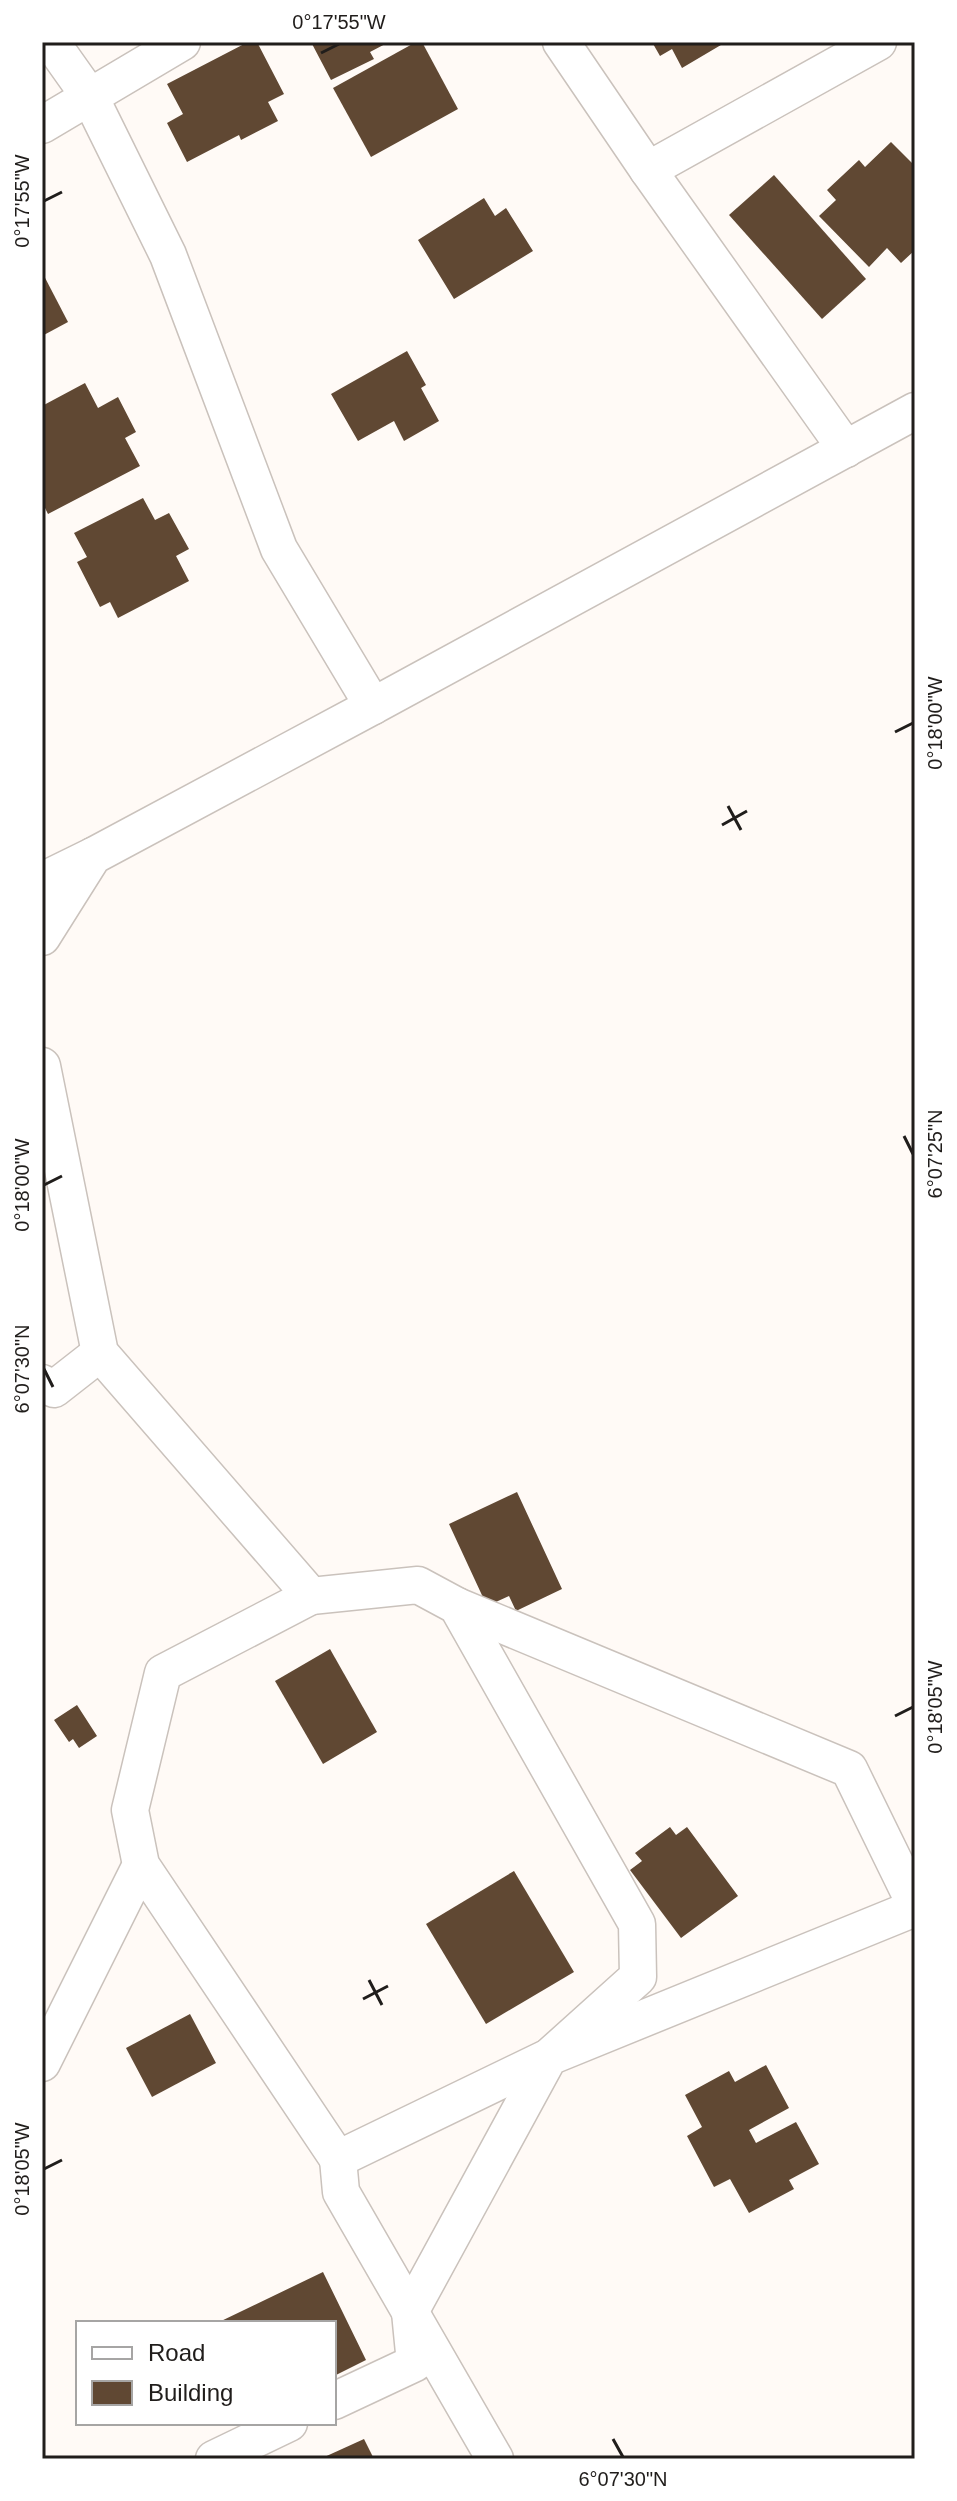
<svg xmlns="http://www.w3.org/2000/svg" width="957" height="2501" font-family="Arial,sans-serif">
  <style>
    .building { fill: #604833 }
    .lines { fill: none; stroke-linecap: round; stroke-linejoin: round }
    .street-casing { stroke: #cac2bc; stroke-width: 39 }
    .street { stroke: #fff; stroke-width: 36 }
    .ticks { fill: none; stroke: #201d1b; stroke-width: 3 }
    .neatline { fill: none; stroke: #201d1b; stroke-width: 3 }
    .ticks-label { font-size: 20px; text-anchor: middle; fill: #201d1b }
  </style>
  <rect width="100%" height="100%" fill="#fffaf6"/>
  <g class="building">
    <path d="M248 42H257L284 94 268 102 278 121 241 140 239 135 187 162 167 123 183 114 167 84Z"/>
    <path d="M311 42H389L370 52 374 59 331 80Z"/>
    <path d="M416 42H422L458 109 371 157 333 88Z"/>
    <path d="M652 42H726L682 68 672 49 660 56Z"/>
    <path d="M891 142 915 166V250L901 263 887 248 869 267 819 216 836 200 827 190 859 160 865 167Z"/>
    <path d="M774 175 866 279 822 319 729 215Z"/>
    <path d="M484 198 495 216 506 208 533 251 454 299 418 240Z"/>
    <path d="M42 272 68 322 42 336Z"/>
    <path d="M407 351 426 385 421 388 439 421 404 441 394 421 358 441 331 394Z"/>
    <path d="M85 383 98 408 118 397 136 432 125 438 140 466 48 514 42 502V406Z"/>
    <path d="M143 498 155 520 169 513 189 549 176 556 189 581 118 618 110 602 100 607 77 562 87 557 74 533Z"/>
    <path d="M517 1492 562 1589 516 1611 509 1596 487 1606 449 1524Z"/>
    <path d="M330 1649 377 1732 323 1764 275 1681Z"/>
    <path d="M77 1705 97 1736 79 1748 73 1739 69 1742 54 1720Z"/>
    <path d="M670 1827 676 1835 687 1827 738 1896 681 1938 630 1870 642 1861 635 1853Z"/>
    <path d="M514 1871 574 1972 486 2024 426 1924Z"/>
    <path d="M190 2014 216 2063 152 2097 126 2048Z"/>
    <path d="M766 2065 789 2108 749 2130 756 2143 796 2122 819 2164 789 2180 794 2189 749 2213 730 2179 714 2187 687 2136 702 2127 685 2095 729 2071 735 2082Z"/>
    <path d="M323 2272 366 2360 334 2376V2323H217Z"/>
    <path d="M364 2439 374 2459H320Z"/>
  </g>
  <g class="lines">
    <g class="street-casing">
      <g id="street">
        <path d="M51 42 90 97 168 255 279 549 373 706"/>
        <path d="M561 42 648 170 846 449"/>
        <path d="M42 125 182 42"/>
        <path d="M648 170 878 42"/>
        <path d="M42 881 93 856"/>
        <path d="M42 937 93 856 373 706 915 411"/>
        <path d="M42 1066 100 1353 311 1596 418 1585 457 1606 637 1924 638 1977 549 2057 338 2159 341 2192 495 2459"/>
        <path d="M42 1383 54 1389 100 1353"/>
        <path d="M311 1596 163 1673 130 1810 141 1865 338 2159"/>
        <path d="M457 1606 849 1769 915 1904"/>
        <path d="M42 2063 141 1865"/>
        <path d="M334 2401 415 2363 410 2312 549 2057 915 1908"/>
        <path d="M214 2459 289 2423"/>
      </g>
    </g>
    <use href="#street" class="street"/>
  </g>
  <path class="ticks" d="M321 53 339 44M44 201 62 192M895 732 913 723M728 806 741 830M722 825 747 811M904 1136 913 1154M44 1185 62 1176M44 1369 53 1387M895 1716 913 1707M369 1980 382 2005M363 1999 388 1986M44 2169 62 2160M613 2439 623 2457"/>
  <rect width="957" height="2501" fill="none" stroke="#ffffff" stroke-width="88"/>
  <rect x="76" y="2321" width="260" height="104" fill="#ffffff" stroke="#a6a5a4" stroke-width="2"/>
  <rect x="92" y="2347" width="40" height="12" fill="#ffffff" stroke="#a6a5a4" stroke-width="2"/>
  <text x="148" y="2361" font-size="24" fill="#201d1b">Road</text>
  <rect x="92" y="2381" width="40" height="24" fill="#604833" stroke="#a6a5a4" stroke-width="2"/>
  <text x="148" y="2401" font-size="24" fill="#201d1b">Building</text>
  <rect x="44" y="44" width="869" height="2413" class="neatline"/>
  <g class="ticks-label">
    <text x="339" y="29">0°17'55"W</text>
    <text transform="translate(22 201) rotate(-90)" y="7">0°17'55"W</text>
    <text transform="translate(935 723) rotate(-90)" y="7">0°18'00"W</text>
    <text transform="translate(935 1154) rotate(-90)" y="7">6°07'25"N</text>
    <text transform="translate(22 1185) rotate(-90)" y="7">0°18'00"W</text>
    <text transform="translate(22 1369) rotate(-90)" y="7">6°07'30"N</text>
    <text transform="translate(935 1707) rotate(-90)" y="7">0°18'05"W</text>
    <text transform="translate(22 2169) rotate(-90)" y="7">0°18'05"W</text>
    <text x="623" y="2486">6°07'30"N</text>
  </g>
</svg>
